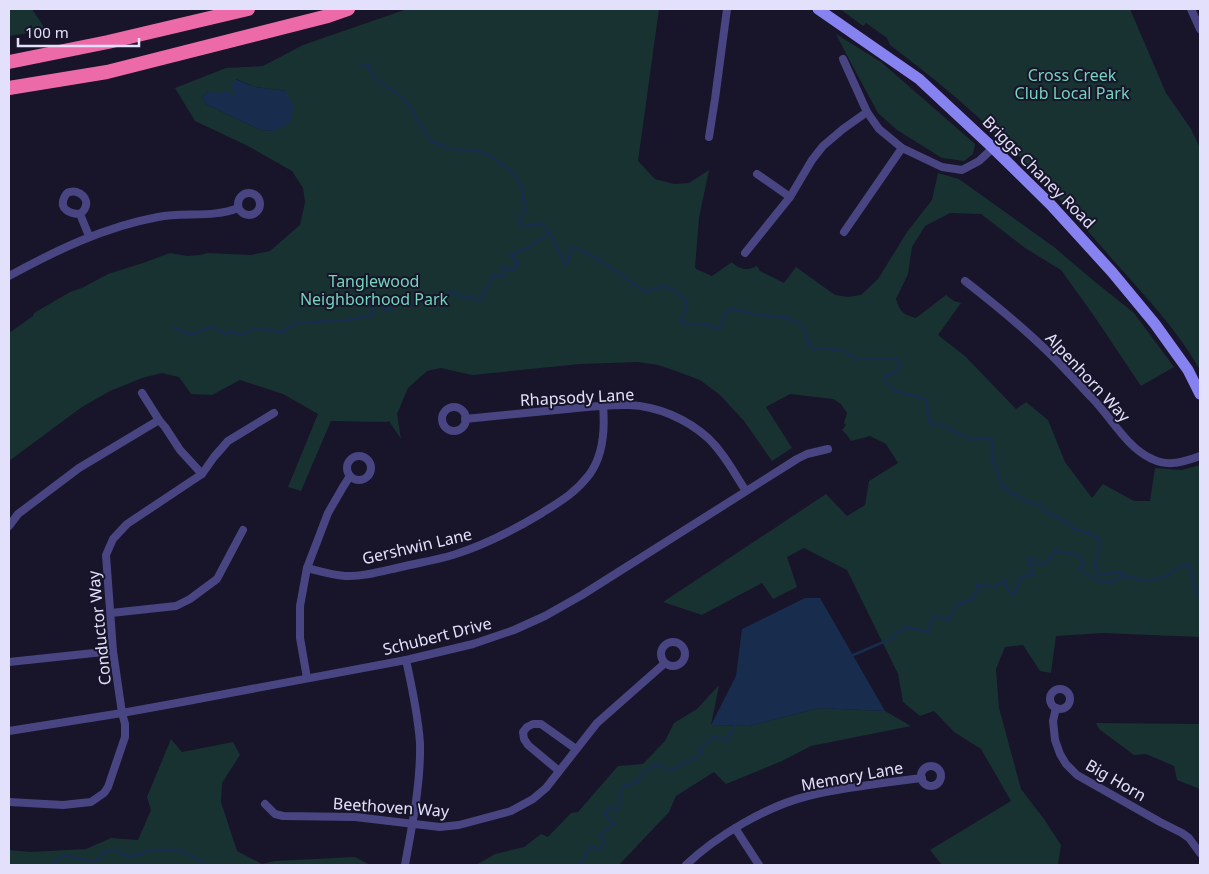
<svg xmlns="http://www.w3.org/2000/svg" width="1209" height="874" font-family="'Noto Sans',sans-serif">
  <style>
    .green { fill: #183232; fill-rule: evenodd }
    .water { fill: #182d4e }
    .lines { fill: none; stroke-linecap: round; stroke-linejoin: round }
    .stream { stroke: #182d4e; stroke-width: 2.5 }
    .street { stroke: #484582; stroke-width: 8 }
    .secondary { stroke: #8683f0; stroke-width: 11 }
    .highway { stroke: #ed6aa8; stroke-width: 14 }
    .labels { text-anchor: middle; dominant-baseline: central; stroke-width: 4; stroke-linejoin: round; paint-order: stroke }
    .park-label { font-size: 16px; fill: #74d4bc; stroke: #181429 }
    .street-label { font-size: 16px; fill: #e3e0fb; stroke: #181429 }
  </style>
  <rect width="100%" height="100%" fill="#181429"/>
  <g class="green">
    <path d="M9 9H32L46 30 9 36Z"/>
    <path d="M407 9H659L638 161 655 179 674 184 689 183 709 170 699 218 695 267 696 269 712 276 732 262C739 270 748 271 757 266L760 271 784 283 796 267 835 295 848 297 861 295 878 279 907 232 932 200 938 173 959 179 1054 247 1094 281 1134 313 1174 367 1141 386 1092 313 1061 270 1025 248 981 214 950 213 925 226 912 247 908 274 896 299C900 311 902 314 916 318L946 295 954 301 961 303 938 335 966 357 1016 409 1026 402 1048 420 1065 462 1092 498 1103 484 1134 501H1150L1155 468 1182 470 1200 465V637L1103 633 1056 636 1051 673 1040 671 1023 645 1005 647 996 669 999 708 1021 789 1044 819 1061 845 1058 865H942L930 850 1011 801 981 749 954 732 934 711 920 716 903 702 898 674 847 570 804 548 787 557 797 587 773 599 762 583 702 615 663 602 826 494 847 516 865 505 869 481 898 463 886 444 870 436 851 441 847 435 842 430 846 425 844 423 847 413 841 404 833 399 790 394 766 407 792 448 772 461 744 421 720 395 700 380 676 371 658 365 638 362 580 364 472 375 441 368 427 371 408 388 397 414 401 439 389 421 387 422 331 421 301 491 288 487 318 414 283 394 240 380 212 395 191 394 179 377 162 373 142 378 110 391 82 407 9 461V333L33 316 34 313 70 292 82 288 108 274 143 263 170 253 187 256 200 255 207 253 251 255 270 251 300 225 305 202 303 188 292 171 248 146 195 121 175 88 226 68 263 66 303 45ZM236 79 255 87 286 91 274 131 260 130 206 104 202 98 208 91 237 98Z"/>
    <path d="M840 9H1130L1166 93 1191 129 1200 148V370C1177 329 1144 295 1113 260 1079 221 1045 182 1008 146 972 109 931 76 890 45L887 38 866 23 863 26Z"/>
    <path d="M836 34 881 62 975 144 973 154 964 161 942 158 897 130 878 113 850 61Z"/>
    <path d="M719 685 711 725 749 726 819 708 885 711 911 726 811 746 782 761 726 784 714 772 676 796 669 812 619 865H476L495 854 524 847 541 834 548 837 571 813 578 812 618 766 643 764 665 741 674 723 697 709Z"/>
    <path d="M1096 723 1200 724V789L1177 780 1174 766 1146 754 1134 755 1099 729Z"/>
    <path d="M171 739 182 752 233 742 240 755 222 783 221 802 237 851 262 864 275 861 355 857 370 865H9V850L30 852 86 849 111 838 138 840 151 810 147 797Z"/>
  </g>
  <g class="water">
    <path d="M235 79 255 87 286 91 294 107 290 123 274 131 260 130 206 104 202 98 208 91 220 93 225 90 236 97 231 87Z"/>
    <path d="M805 598H820L885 711 819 708 749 726 711 725 736 676 742 629Z"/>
  </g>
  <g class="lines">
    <g class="stream">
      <path d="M358 67 368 65 371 72 378 81 402 97 414 113 429 139 435 143 448 148 482 152 495 159 514 174 521 184 525 208 519 221 520 225 524 227 541 223 550 233 565 264 569 262 570 249 575 247 603 262 638 287 647 292 663 286C672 289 688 296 686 308 686 311 683 316 681 320L685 324H704L718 329 722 325 726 312 733 309 752 314 788 318 803 326 806 333 808 343 813 349 822 348 844 351 857 359 868 358 896 359 900 364 898 371 885 376V381C898 398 910 392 926 400 929 408 926 416 930 423L948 427 968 439H991L992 444V456L1003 489 1015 494 1023 500 1041 506 1047 513 1062 519 1074 529 1094 535 1100 542 1095 566 1097 572 1101 575 1117 572 1135 579 1147 581 1164 577 1180 567 1188 565C1196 576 1190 585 1200 596"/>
      <path d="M174 328 191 334 212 326 226 334 232 331 240 335 258 328 282 332 296 323 346 320 374 315 370 307 378 302 388 311 404 300 413 305 420 298 443 297 451 291 462 298 471 297 480 301 493 275 504 277 503 267 513 270 518 263 510 255 529 247 550 233"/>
      <path d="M851 656 888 640 907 627 929 632 933 616 949 620 956 606 975 597 977 585 995 587 1005 580 1008 590 1014 595 1021 576 1033 575 1028 560 1034 559 1038 565 1046 563 1055 551 1078 555 1084 564 1079 569 1098 581 1112 582 1124 575"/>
      <path d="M50 865 64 855 89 861 100 859 102 852 115 850 131 857 150 850H181L208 865"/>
      <path d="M578 865 584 858 590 846 599 849 605 842 600 834 615 823 604 814 609 807 616 811 621 800 619 793 624 786 637 782 643 772 657 764 670 771 703 753 699 749 714 737 726 740 737 723"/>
    </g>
    <g class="street">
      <path d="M1191 9 1200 29"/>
      <path d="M843 59 867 112 879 129 902 148 942 167 962 170 979 161 993 148"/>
      <path d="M709 137 715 99 727 9"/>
      <path d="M757 174 790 197"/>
      <circle cx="249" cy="204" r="11"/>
      <path d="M80 214C70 214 59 209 64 198 66 194 66 193 70 192 79 189 90 199 85 208 85 210 81 213 80 214L89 236"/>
      <path d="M844 232 902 148"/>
      <path d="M745 253 790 197 812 160 823 146 843 129 867 112"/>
      <path d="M9 276C57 250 104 227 158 217 184 212 214 218 238 208"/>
      <path d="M965 281C992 302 1019 324 1044 348 1060 363 1076 381 1091 397 1111 417 1126 447 1152 459 1168 467 1184 462 1200 456"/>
      <path d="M142 393 159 420"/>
      <circle cx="454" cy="419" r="12"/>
      <path d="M465 419C496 416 526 413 556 410 580 408 605 404 629 405 657 406 687 419 708 438 724 453 734 473 746 491"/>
      <circle cx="359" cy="468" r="12"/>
      <path d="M9 526 18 514 79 468 159 420 165 427 180 450 202 474"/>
      <path d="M307 568C319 571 332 575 345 576 363 577 383 571 401 567 418 563 436 560 453 555 485 545 514 530 542 513 561 501 575 493 589 475 604 455 605 429 603 406"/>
      <path d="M111 613 176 606 190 599 217 579 243 530"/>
      <circle cx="673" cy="654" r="12"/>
      <path d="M9 662 113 651"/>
      <path d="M307 678 300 638V606L307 568 328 513 343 487 350 476"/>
      <circle cx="1060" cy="699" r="10"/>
      <path d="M1056 708 1053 721 1055 740 1060 754 1066 764 1077 775 1160 822 1182 833 1189 838 1200 853"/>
      <path d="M9 731 122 713 177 703 406 660 473 644 514 630 545 616 582 595 797 459 807 454 828 449"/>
      <circle cx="931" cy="776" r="10"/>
      <path d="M559 771 528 745 524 739 523 732 527 727 533 724H541L576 749"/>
      <path d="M9 802 63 805 91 802 104 793 108 787 125 737V724L122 713 113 651 106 555 113 539 127 524 202 474 214 457 228 441 274 413"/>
      <path d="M265 804 275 814 283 816 355 817 440 827 459 825 511 811 533 799 546 788 597 723 665 663"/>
      <path d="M735 828 759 865"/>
      <path d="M405 865C412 825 421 784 420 743 418 715 412 687 406 660"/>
      <path d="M686 865C716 836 767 806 808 796 845 787 884 783 922 778"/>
    </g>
    <path class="secondary" d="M818 9 919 79 993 148 1051 205 1112 272 1155 324 1188 370 1200 394"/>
    <g class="highway">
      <path d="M9 62 108 42 248 9"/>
      <path d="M9 88 107 72 328 16 348 9"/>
    </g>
  </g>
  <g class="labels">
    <g class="park-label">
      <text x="1072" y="75">Cross Creek<tspan x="1072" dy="18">Club Local Park</tspan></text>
      <text x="374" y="281">Tanglewood<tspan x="374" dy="18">Neighborhood Park</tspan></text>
    </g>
    <g class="street-label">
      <text transform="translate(1039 172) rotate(45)">Briggs Chaney Road</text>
      <text transform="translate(1088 377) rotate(47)">Alpenhorn Way</text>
      <text transform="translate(577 397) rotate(-3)">Rhapsody Lane</text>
      <text transform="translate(417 546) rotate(-13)">Gershwin Lane</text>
      <text transform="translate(99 628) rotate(-96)">Conductor Way</text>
      <text transform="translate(437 636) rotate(-14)">Schubert Drive</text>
      <text transform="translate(852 776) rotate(-10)">Memory Lane</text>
      <text transform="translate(1116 780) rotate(30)">Big Horn</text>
      <text transform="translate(391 807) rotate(4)">Beethoven Way</text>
    </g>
  </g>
  <rect width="1209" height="874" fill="none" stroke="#e3e0fb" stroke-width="20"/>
  <path d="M18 38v8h121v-8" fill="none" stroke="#e3e0fb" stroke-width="2.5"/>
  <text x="25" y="38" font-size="15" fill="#e3e0fb" stroke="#181429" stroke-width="4" paint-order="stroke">100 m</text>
</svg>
